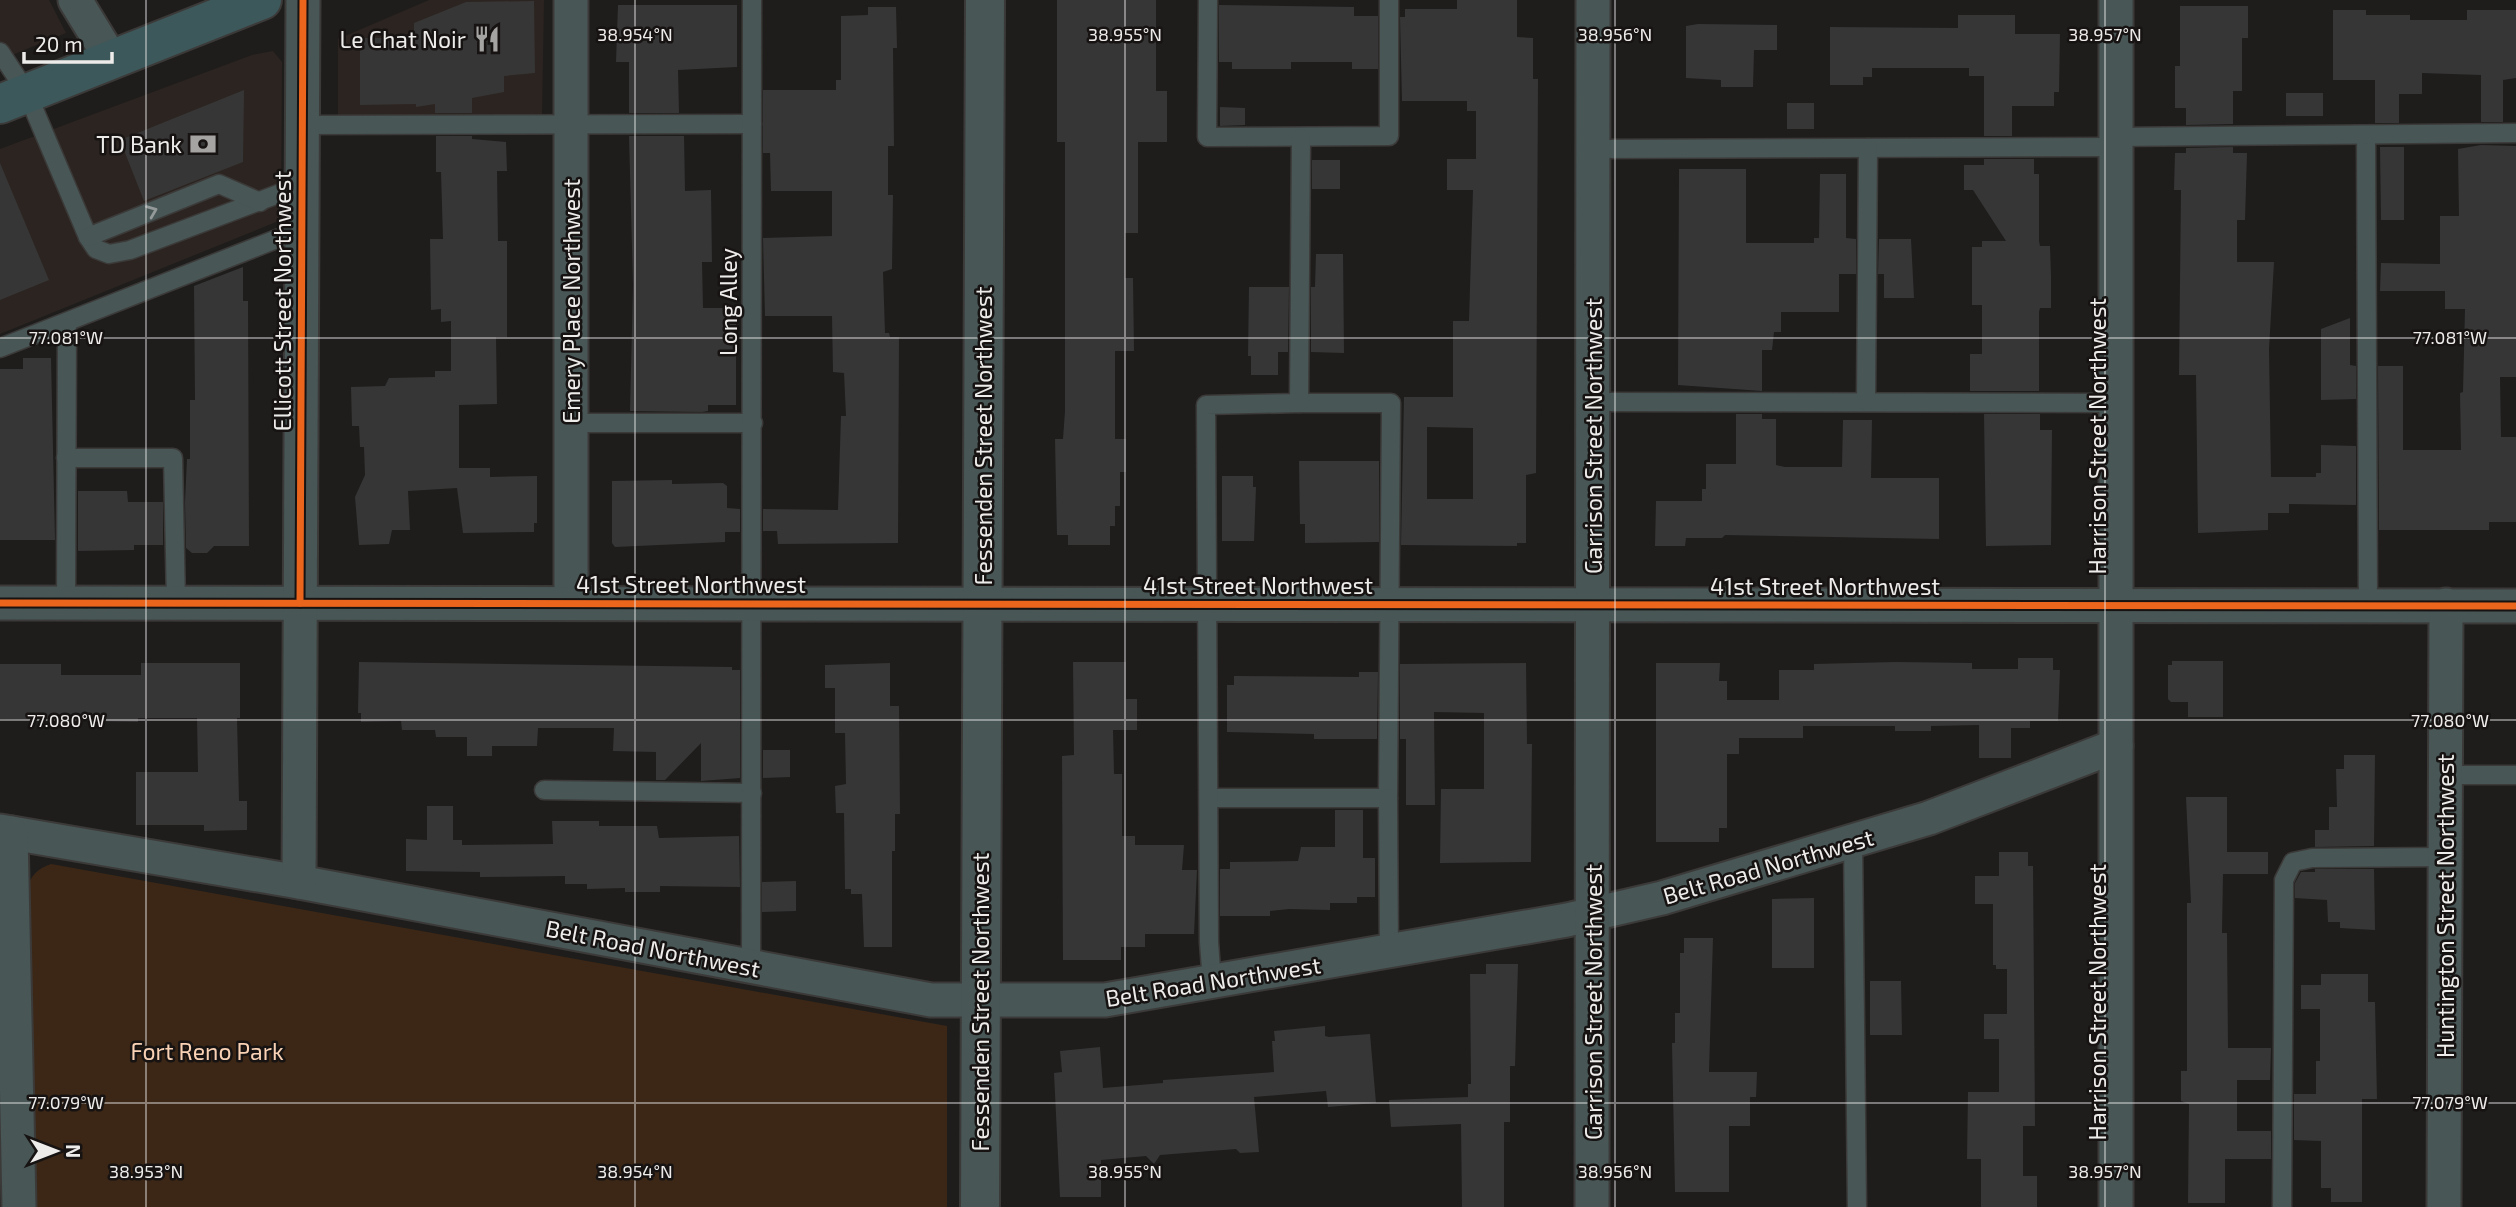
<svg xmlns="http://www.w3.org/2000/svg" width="2516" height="1207" font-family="'Exo 2',sans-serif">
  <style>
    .built { fill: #2c2420 }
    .green { fill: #3c2716 }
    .building { fill: #373636; fill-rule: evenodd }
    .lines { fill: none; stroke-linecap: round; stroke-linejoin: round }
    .service-casing { stroke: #3b3a39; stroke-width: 21 }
    .minor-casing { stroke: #3b3a39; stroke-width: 37 }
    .tertiary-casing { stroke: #3b3a39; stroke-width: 42 }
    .primary-casing { stroke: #3b3a39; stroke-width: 42 }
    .service { stroke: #485656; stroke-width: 18 }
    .minor { stroke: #485656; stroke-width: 33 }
    .tertiary { stroke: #485656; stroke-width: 38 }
    .primary { stroke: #3d585b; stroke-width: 38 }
    .cycleway-casing { stroke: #161312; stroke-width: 11 }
    .cycleway { stroke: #eb651d; stroke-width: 7 }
    .oneway { stroke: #939a99 }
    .ticks { fill: none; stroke: #eeecea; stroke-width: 2; stroke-opacity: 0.45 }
    .labels { text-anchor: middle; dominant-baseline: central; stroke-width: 5; stroke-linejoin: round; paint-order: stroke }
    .poi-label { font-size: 23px; fill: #eeecea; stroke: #161312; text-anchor: end }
    .street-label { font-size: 23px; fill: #eeecea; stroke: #161312 }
    .park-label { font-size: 23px; fill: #f9d2b5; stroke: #161312 }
    .ticks-label { font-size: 18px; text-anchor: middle; fill: #eeecea; stroke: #161312; stroke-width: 5; stroke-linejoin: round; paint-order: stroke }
  </style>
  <rect width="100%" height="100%" fill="#1e1d1c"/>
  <g class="built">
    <path d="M0 0H49L66 33 0 60Z"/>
    <path d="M429 0H544L542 117 338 122V39Z"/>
    <path d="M273 51 282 62 281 220 0 334V149L252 55Z"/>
  </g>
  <path class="green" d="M51 864 947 1026V1207H36L27 889C31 875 37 869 51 864Z"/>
  <g class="building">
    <path d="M1057 0H1156V91H1167V142H1138V233H1125V278H1133L1134 351H1115V439H1126V472H1120V506H1115V526H1110V545H1068V535H1057L1055 439H1063L1065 411V142H1057Z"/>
    <path d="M1457 0H1517V37L1533 38V79H1538L1536 473 1526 475V543H1517V546L1401 545 1404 397H1453V321H1469L1473 190H1447V159H1476V111H1467V101H1402L1400 17H1405V9H1457ZM1427 427 1473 428V499H1427Z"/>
    <path d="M534 1 535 73 504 76V92L472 98V113H435V104L416 107V104L360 105V38H414V23L466 2Z"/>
    <path d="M618 5H737V67L678 70 679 113H629V62H616Z"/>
    <path d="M1219 5 1354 7V16H1378V69H1352V62H1291V69H1232V62H1219Z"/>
    <path d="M2180 6H2248V38H2242V91H2233V124L2186 125V108H2175V66H2180Z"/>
    <path d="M868 7H896L897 48H893L894 146H888V195H893L892 269 883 272 885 333H889L890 337H899L898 543 778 544 777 531H763V509L838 510 841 416H846L844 373 833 372 832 316H765L763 238 832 236V191H771L770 153H763V90H836V80H841V16L868 15Z"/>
    <path d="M2333 10H2366V15H2410V20H2467V10H2516V78L2503 80V122H2481V75L2422 73V94H2399V123H2375V80H2333Z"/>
    <path d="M1958 15H2015V34H2060L2059 92H2054V106H2012V136H1984V76H1969V68H1872V77H1863V85H1830V27L1958 28Z"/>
    <path d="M1698 24 1777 25V50H1754L1753 87H1721V80L1686 78V26Z"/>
    <path d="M244 90 243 162 144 201 120 140Z"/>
    <rect x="2286" y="93" width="37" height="23"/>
    <rect x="1787" y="103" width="27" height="26"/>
    <path d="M1220 107 1245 108V125L1220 126Z"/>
    <path d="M436 136H472V139L506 142 507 171H497L498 241H507V337H496L497 404 459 405V468H490V477L537 476V523H534V532L463 533 457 488 408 491 410 530H392L389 544 359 545 355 497 365 475 364 447H360L359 426H352L351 387 385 386 389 378 435 377V371H451V321L441 322V309L431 310 430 239H443L441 172H436Z"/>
    <path d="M629 136H684L685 191 711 190 712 262H702L703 308H736V405H708V411L702 412 630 411 633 285Z"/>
    <path d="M2481 145 2516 146V377H2500L2501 437H2516V522H2489V530H2379L2378 366H2403V450H2461L2460 393 2463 392 2465 309H2445V291H2380L2381 263 2440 264V216H2459L2458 149Z"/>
    <path d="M2233 147V153H2247L2245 220H2237V262H2274L2269 349 2271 477H2316V473H2321V445L2356 446V505L2289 504V513H2268V530L2198 533 2196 375H2179L2181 190H2174L2175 153H2186V148Z"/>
    <path d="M2380 147H2404V220H2381Z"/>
    <path d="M1984 159H2034V174H2039V241L2040 246H2050L2051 276V308H2040L2039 312V391H1970V354H1982V305H1972V247H1982V241H2006L1973 190H1964V165H1984Z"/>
    <rect x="1312" y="160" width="28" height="29"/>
    <path d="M0 163 49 280 0 300Z"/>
    <path d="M1679 169H1746V243H1814V238H1819L1820 174H1846V238L1856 239V274H1839V312H1781V332H1774L1772 350H1762V391L1678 385Z"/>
    <path d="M1879 239H1911L1914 298H1884V274H1878Z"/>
    <path d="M1316 254H1343L1344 353 1311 352V287H1315Z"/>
    <path d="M243 267V301H248L249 546H214L207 553H192L186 548 185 502 187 459H190V400H195L194 286Z"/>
    <path d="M1249 287H1289L1288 352H1278V375H1251V356H1248Z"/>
    <path d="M2350 318V365L2356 366V399L2321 400V329Z"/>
    <path d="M23 358H51L55 540H0V369H23Z"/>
    <path d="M1736 414H1762V419H1776V465L1785 467H1842L1843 420H1872L1871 478H1939V539L1725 535 1722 538H1686L1685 546H1655L1656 501H1702V489H1706V464H1736Z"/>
    <path d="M1984 414H2040V430H2052L2051 545 1986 546Z"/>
    <path d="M1299 461H1379V542L1305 543V524H1300Z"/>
    <path d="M1222 476H1253V487H1256L1254 541H1222Z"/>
    <path d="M672 480V484L723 483 727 486V508L740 509V532H725V542L615 547 612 543V481Z"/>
    <path d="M78 491H127L128 502H163V545H134V550L78 551Z"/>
    <path d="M2018 658H2053V670H2060L2058 721H2030V728H2011V758H1979V725L1931 726V731H1895V726H1803V738H1739V754H1727V828H1719V842H1656V663H1720L1719 681H1727V700H1779V670H1814V664L1896 662 1972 663V669H2018Z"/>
    <path d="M2172 661H2223V717H2188V702H2171L2168 699V665H2172Z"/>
    <path d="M359 662 732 667V670H740V778L701 781V743L665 780H656V752L613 751 614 728H538L537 746H492V756H467V737H436L435 730H402L401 721 361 722V713H358Z"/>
    <path d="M1073 662H1126V699H1137V730H1113L1114 774H1122V836H1135V845H1184L1182 870H1197L1194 934H1145V947H1121V960H1063L1062 756 1074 755Z"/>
    <path d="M141 663H240V718H237L239 801H247V830L204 831V825H136V772H198L197 718H138V722L0 719V664H61V675H141Z"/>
    <path d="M890 663V706H899L900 814H895V851H892V947H864L862 894H851V889H845L844 813H836L835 786 846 784 845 733H835V688H825V665Z"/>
    <path d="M1526 663 1527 744H1532L1531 862 1440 863 1441 789H1484V713L1434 712 1435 805H1406V739H1400V664Z"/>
    <path d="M1359 672H1378L1377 739H1314V734L1227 732V685H1234V676L1359 677Z"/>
    <path d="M763 750H790V777L763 778Z"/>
    <path d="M2344 755H2375L2374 846 2315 847V830H2329V807H2337L2336 769H2344Z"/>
    <path d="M2186 797H2227V852H2268V874H2223L2222 933H2227L2228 1048H2271L2270 1080H2237V1131H2271V1159H2225V1203H2188L2189 1104 2181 1101V1071H2187V903H2191Z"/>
    <path d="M427 806H453V840H462V845L553 844 552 821H599V826H657L659 838 739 836 740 887 660 886V892H625V888L587 889V884H565V876L480 877V872L406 871V839L427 840Z"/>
    <path d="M1335 810H1363V858H1375V897H1357V903H1330V910L1289 909 1270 911V916H1220V869H1230V862L1298 861 1301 847H1335Z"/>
    <path d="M1999 852H2028V866H2033L2035 1126H2023V1176H2037V1207H1981V1159H1967L1968 1092H1999V1039H1984V1014H2007V969H1996V965H1993V904H1975V876H1999Z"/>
    <path d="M2315 869H2374L2375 930 2340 928V922H2328L2327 900 2295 898V883L2301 872H2315Z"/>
    <path d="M796 881V911L762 912V882Z"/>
    <path d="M1814 898V968H1772V899Z"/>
    <path d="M1684 938H1713L1709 1072H1757L1756 1097H1750V1126H1729V1192H1675L1672 1043H1675V1013H1680V953H1684Z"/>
    <path d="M1486 964H1518L1515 1066H1510V1122H1504V1207H1462L1461 1124 1391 1127 1389 1100 1468 1097V1084H1471L1470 974H1486Z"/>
    <path d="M2321 974H2368V1002H2375L2377 1099H2362V1202H2331V1188H2321V1141L2294 1140V1094H2316V1061H2320V1009H2301V985H2321Z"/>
    <path d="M1870 981H1901L1902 1035H1870Z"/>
    <path d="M1325 1026V1036L1329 1037 1370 1034 1376 1103 1328 1107 1326 1091 1254 1097 1259 1152 1240 1153 1236 1149 1160 1155 1154 1164 1146 1156 1101 1160V1197H1060L1054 1073 1062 1072 1060 1051 1100 1047 1103 1088 1163 1083V1080L1274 1072 1272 1041H1275L1274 1031Z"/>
  </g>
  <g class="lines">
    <g class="service-casing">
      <g id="service">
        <path d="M1208 0 1207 137 1389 136V0"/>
        <path d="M0 52 27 93 88 237 96 249 109 254 130 250 302 185"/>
        <path d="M303 125 752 124"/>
        <path d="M2366 135 2368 605"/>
        <path d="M2116 137 2516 133"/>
        <path d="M1593 149 2116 147"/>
        <path d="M88 237 219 184 260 202"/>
        <path d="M0 348 302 229"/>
        <path d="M1593 402 2116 403"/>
        <path d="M1866 402 1868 148"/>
        <path d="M571 423H753"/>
        <path d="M66 458H173L176 603"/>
        <path d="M66 603 67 322"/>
        <path d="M2445 775H2516"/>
        <path d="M544 790 752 793"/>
        <path d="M1210 798H1388L1391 403H1299"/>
        <path d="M1388 798 1389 952"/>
        <path d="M1853 842 1857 1207"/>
        <path d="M751 967 752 0"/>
        <path d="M1212 983 1209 942 1206 405 1299 403 1301 138"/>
        <path d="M2282 1207 2284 880 2293 862 2312 858 2445 857"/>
      </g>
    </g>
    <g class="minor-casing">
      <g id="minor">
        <path d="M75 0 111 59"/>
        <path d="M571 0V603"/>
        <path d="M0 603 2516 606"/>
        <path d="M0 831 299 882 931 1000H1105L1567 920 1662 898 1929 818 2116 746"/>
        <path d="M11 833 19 1207"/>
        <path d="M299 882 303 0"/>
        <path d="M1592 1207 1593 0"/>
        <path d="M2116 1207V0"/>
        <path d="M2444 1207 2446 605"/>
      </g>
    </g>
    <g class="tertiary-casing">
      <path id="tertiary" d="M980 1207 985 0"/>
    </g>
    <g class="primary-casing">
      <path id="primary" d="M0 104 262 0"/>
    </g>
    <use href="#service" class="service"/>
    <use href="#minor" class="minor"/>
    <use href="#tertiary" class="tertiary"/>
    <use href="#primary" class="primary"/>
    <g class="cycleway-casing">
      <g id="cycleway">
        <path d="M0 603 2516 606"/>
        <path d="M300 603 303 0"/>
      </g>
    </g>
    <use href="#cycleway" class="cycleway"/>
  </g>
  <defs><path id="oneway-chevron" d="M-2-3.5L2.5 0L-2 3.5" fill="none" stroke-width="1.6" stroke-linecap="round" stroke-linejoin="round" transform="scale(1.75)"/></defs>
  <use class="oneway" href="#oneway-chevron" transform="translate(152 211) rotate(-22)"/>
  <path class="ticks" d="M146 0V1207M635 0V1207M1125 0V1207M1615 0V1207M2105 0V1207M0 338H2516M0 720H2516M0 1103H2516"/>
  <defs>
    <g id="restaurant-bare" transform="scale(2.1)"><path d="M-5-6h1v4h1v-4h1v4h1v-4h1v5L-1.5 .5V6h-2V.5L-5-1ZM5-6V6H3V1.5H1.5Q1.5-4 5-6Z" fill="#a5a4a2" stroke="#161312" stroke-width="2.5" paint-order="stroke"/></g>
    <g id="bank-bare" transform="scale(2.1)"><path d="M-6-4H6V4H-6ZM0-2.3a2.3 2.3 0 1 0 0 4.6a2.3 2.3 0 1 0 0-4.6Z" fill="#a5a4a2" stroke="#161312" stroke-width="2.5" paint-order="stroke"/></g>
  </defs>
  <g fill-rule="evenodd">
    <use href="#restaurant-bare" x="487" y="39"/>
    <use href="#bank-bare" x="203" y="144"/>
  </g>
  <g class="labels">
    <g class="poi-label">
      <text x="466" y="39">Le Chat Noir</text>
      <text x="182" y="144">TD Bank</text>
    </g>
    <g class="street-label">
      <text transform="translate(282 301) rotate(-90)">Ellicott Street Northwest</text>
      <text transform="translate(571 301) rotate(-90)">Emery Place Northwest</text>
      <text transform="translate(728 302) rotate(-90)">Long Alley</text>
      <text transform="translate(983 436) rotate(-90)">Fessenden Street Northwest</text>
      <text transform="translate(1593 436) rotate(-90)">Garrison Street Northwest</text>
      <text transform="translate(2097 436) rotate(-90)">Harrison Street Northwest</text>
      <text x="691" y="584">41st Street Northwest</text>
      <text x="1258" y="585">41st Street Northwest</text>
      <text x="1825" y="586">41st Street Northwest</text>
      <text transform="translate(1768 866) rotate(-16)">Belt Road Northwest</text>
      <text transform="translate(2445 906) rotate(-90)">Huntington Street Northwest</text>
      <text transform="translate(653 948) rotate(11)">Belt Road Northwest</text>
      <text transform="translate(1213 981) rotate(-9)">Belt Road Northwest</text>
      <text transform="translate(980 1002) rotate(-90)">Fessenden Street Northwest</text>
      <text transform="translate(1593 1002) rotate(-90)">Garrison Street Northwest</text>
      <text transform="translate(2097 1002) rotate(-90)">Harrison Street Northwest</text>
    </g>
    <g class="park-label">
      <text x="207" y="1051">Fort Reno Park</text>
    </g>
  </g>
  <g class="ticks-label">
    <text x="635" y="41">38.954°N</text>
    <text x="1125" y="41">38.955°N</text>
    <text x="1615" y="41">38.956°N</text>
    <text x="2105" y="41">38.957°N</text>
    <text x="2450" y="344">77.081°W</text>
    <text x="66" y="344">77.081°W</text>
    <text x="2450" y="727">77.080°W</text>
    <text x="66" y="727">77.080°W</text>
    <text x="2450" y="1109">77.079°W</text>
    <text x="66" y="1109">77.079°W</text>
    <text x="146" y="1178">38.953°N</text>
    <text x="635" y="1178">38.954°N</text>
    <text x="1125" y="1178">38.955°N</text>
    <text x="1615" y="1178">38.956°N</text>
    <text x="2105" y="1178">38.957°N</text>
  </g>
  <g transform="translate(56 1151) rotate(90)" stroke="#161312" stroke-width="5" paint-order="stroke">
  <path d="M0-5L12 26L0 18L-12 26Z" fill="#eeecea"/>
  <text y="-10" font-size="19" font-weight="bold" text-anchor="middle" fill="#eeecea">N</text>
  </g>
  <path d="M24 52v10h88v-10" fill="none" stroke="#eeecea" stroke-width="3.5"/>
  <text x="35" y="52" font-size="21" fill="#eeecea" stroke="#161312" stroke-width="5" paint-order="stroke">20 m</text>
</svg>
